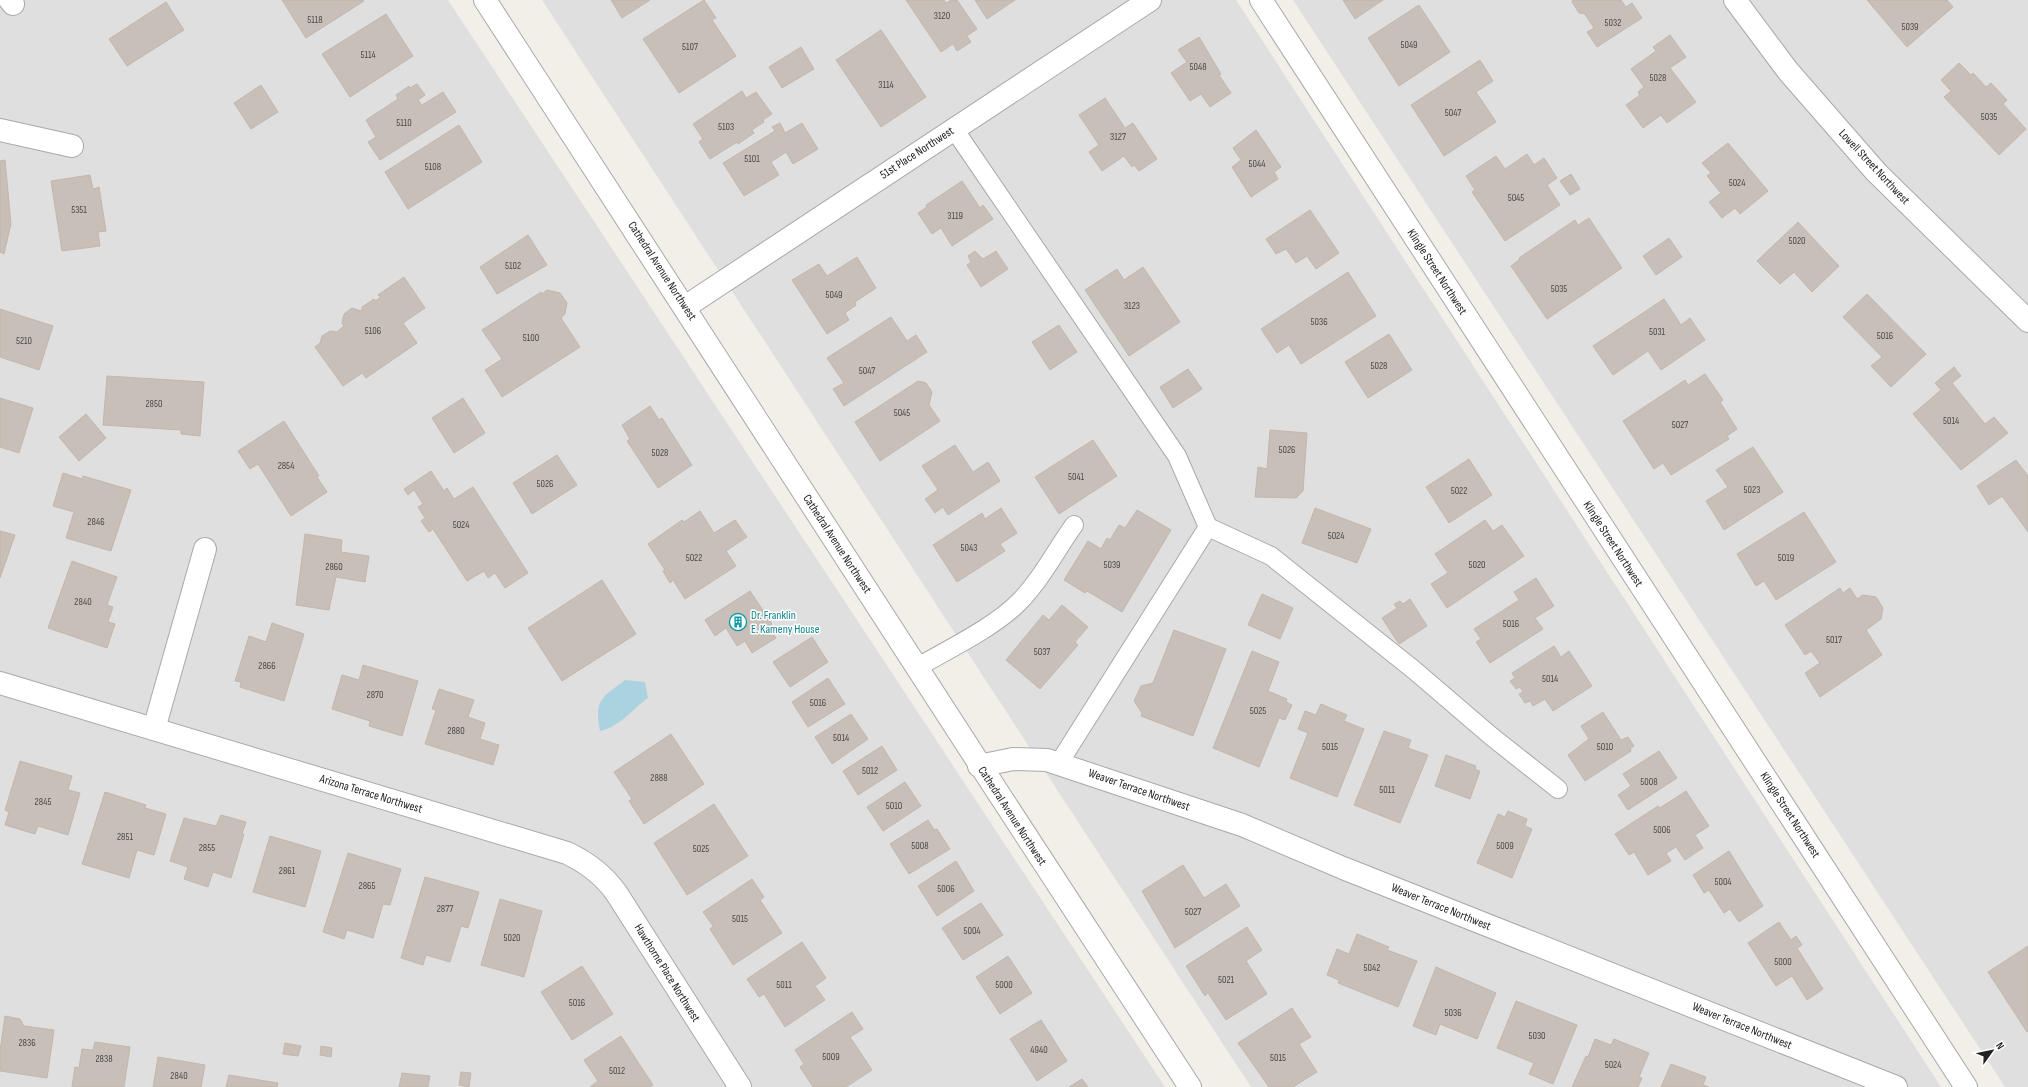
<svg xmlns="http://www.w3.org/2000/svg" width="2028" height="1087" font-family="'Sofia Sans Condensed',sans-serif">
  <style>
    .residential { fill: #e0dfdf }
    .water { fill: #aad3df }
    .building { fill: #c7bfb8; stroke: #c4b6ab }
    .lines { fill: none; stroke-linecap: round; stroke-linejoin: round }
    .lane-casing { stroke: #a9a9a9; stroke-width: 20 }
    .street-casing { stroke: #a9a9a9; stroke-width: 24 }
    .lane { stroke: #fff; stroke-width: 18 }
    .street { stroke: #fff; stroke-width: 22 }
    .labels { text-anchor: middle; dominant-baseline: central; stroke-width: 3; stroke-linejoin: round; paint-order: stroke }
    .number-label { font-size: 10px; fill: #4b4948 }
    .street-label { font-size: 12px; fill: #222; stroke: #fff }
    .culture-label { font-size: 12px; fill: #0d838f; stroke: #fff; text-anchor: start }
  </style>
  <rect width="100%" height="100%" fill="#f2efe9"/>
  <g class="residential">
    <path d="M0 0H448L1165 1087H0Z"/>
    <path d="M542 0H1236L1941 1087H1251Z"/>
    <path d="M1293 0H2028V1087H2005Z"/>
  </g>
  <path class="water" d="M625 680 645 682 648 698C631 710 621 726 600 731 594 699 602 698 625 680Z"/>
  <g class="building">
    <path d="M282 0H363L364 1 306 38Z"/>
    <path d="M611 0H650L622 18Z"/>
    <path d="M704 0 716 18 712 20 736 56 679 93 643 39Z"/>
    <path d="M906 0H944L946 3 951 0H957L977 29 967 36 971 42 957 51 953 44 941 52Z"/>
    <path d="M975 0H1015L987 19Z"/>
    <path d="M1343 0H1383L1355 19Z"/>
    <path d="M1573 0H1621L1626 7 1632 3 1642 18 1597 47 1587 32 1594 28 1585 14 1579 13 1572 2Z"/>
    <path d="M1867 0H1947L1953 7 1907 47Z"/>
    <path d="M166 2 184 30 127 66 109 39Z"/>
    <path d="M1419 5 1450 52 1399 86 1368 38Z"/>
    <path d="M386 14 413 56 350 97 322 54Z"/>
    <path d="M881 30 926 97 881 127 836 60Z"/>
    <path d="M1670 35 1686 57 1670 68 1696 102 1667 123 1661 115 1643 128 1626 105 1640 95 1638 92 1644 87 1631 69 1656 51 1653 47Z"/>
    <path d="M1199 37 1221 74 1219 75 1231 93 1210 107 1201 94 1190 101 1171 73 1187 62 1178 50Z"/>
    <path d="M801 47 814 69 782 88 769 67Z"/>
    <path d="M1480 60 1493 81 1476 92 1496 122 1444 156 1411 105Z"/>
    <path d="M1959 63 1971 75 1973 73 1986 87 1991 83 2007 100 2003 104 2026 129 1999 155 1944 97 1951 91 1941 80Z"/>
    <path d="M417 84 425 95 418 100 422 105 443 92 456 112 380 160 368 142 376 137 366 120 398 99 396 95 409 86 410 88Z"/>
    <path d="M261 85 278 112 251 129 234 103Z"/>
    <path d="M742 91 746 98 756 92 772 114 763 120 764 122 752 130 754 133 738 144 737 142 710 159 699 142 703 139 693 124Z"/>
    <path d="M1105 98 1125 128 1133 123 1157 159 1139 171 1134 165 1132 167 1124 156 1102 171 1089 152 1099 145 1079 115Z"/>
    <path d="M780 123 785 133 802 123 818 149 793 164 786 152 771 162 779 175 744 196 723 163 775 131 772 127Z"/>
    <path d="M459 125 482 162 408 209 385 172Z"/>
    <path d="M1256 130 1281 167 1274 172 1278 179 1251 197 1232 167 1241 160 1233 148Z"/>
    <path d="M1728 143 1768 191 1740 214 1735 208 1722 218 1709 202 1721 193 1707 176 1711 173 1702 163Z"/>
    <path d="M1527 154 1534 165 1544 158 1557 178 1547 185 1560 205 1505 241 1472 192 1475 190 1466 176 1496 156 1505 169Z"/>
    <path d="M5 160 11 224 4 254 0 252V161Z"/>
    <path d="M1571 174 1580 189 1570 195 1560 181Z"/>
    <path d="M90 175 93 189 99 187 106 231 98 232 100 246 62 251 51 181Z"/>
    <path d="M962 181 980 208 983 205 993 219 952 246 941 228 932 234 918 213 927 207 926 205Z"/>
    <path d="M1310 210 1339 253 1316 269 1307 256 1296 263 1286 249 1276 254 1266 239Z"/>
    <path d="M1589 218 1622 268 1547 319 1511 266 1520 259 1519 258 1575 220 1578 225Z"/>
    <path d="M1798 222 1839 266 1812 292 1794 272 1780 284 1757 261Z"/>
    <path d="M528 235 547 265 497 294 480 267Z"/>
    <path d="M1669 238 1682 257 1656 275 1643 256Z"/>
    <path d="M975 251 983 259 996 251 1008 269 981 287 967 265 971 262 968 256Z"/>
    <path d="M857 257 876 288 855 302 856 305 845 313 849 320 827 334 792 280 819 264 827 276Z"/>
    <path d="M1143 267 1180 322 1129 356 1085 290 1117 269 1124 280Z"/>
    <path d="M1348 272 1376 316 1301 364 1289 345 1277 353 1261 329Z"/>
    <path d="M404 277 425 308 403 323 417 343 366 378 362 373 343 386 315 347 320 343 322 336 330 331 337 332 344 326 342 323 344 314 352 308 362 311V307L374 299 375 301 381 297 378 295Z"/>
    <path d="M547 290 560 293 567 303 565 314 561 318 580 347 502 397 485 370 502 359 482 330 541 292 542 294Z"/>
    <path d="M1867 294 1926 354 1891 387 1871 366 1882 357 1843 317Z"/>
    <path d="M1664 299 1681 325 1690 318 1705 340 1661 370 1648 351 1613 375 1593 346Z"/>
    <path d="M0 309 53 326 39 370 0 357Z"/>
    <path d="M891 317 907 341 916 335 927 352 844 406 833 389 844 383 827 358Z"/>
    <path d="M1059 325 1077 352 1050 370 1032 342Z"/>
    <path d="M1389 334 1412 370 1368 398 1345 362Z"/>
    <path d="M1954 367 1961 376 1952 383 1985 424 1994 417 2008 433 1961 470 1913 414 1941 390 1935 383Z"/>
    <path d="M1188 369 1202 389 1173 408 1160 387Z"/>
    <path d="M1705 374 1723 400 1720 402 1737 429 1727 436 1729 439 1671 475 1663 463 1654 469 1623 421 1685 380 1688 385Z"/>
    <path d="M107 376 204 382 200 436 181 434V430L103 425Z"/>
    <path d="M918 381 926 383 932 392 929 405 940 421 880 461 855 422Z"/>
    <path d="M0 398 33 408 19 453 0 447Z"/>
    <path d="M463 398 485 433 454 453 432 418Z"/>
    <path d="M650 406 659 420 662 418 692 465 658 488 627 441 630 439 622 425Z"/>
    <path d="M86 414 106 438 79 461 59 437Z"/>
    <path d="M284 421 319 476 317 477 327 492 291 516 258 464 250 469 238 451Z"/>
    <path d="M1270 430 1307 433 1303 491 1296 498 1255 497 1258 467 1267 469Z"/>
    <path d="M1093 440 1117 476 1059 514 1035 477Z"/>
    <path d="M955 445 973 472 988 462 1000 481 948 515 943 507 935 513 925 499 938 490 922 466Z"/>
    <path d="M1753 447 1783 492 1724 530 1706 501 1728 487 1716 470Z"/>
    <path d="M557 455 577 485 532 514 513 483Z"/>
    <path d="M1469 459 1492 495 1449 523 1426 487Z"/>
    <path d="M2016 460 2028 476V532L2002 496 1989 505 1977 486Z"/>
    <path d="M431 471 444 491 447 488 454 499 473 487 528 573 505 588 495 573 488 578 484 571 467 581 433 529 429 532 421 521 425 518 418 507 423 504 414 490 408 495 404 489Z"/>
    <path d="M63 473 82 479 83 476 131 490 111 551 66 538 74 512 53 506Z"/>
    <path d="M1001 508 1017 533 1000 544 1005 551 957 582 933 545 982 513 985 519Z"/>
    <path d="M1315 508 1371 529 1357 563 1302 543Z"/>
    <path d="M1137 510 1171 530 1122 612 1087 591 1085 593 1064 580 1088 541 1101 549 1107 538 1110 540 1119 525 1125 528Z"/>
    <path d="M700 511 714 533 735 520 747 537 726 551 736 566 685 599 673 580 670 583 663 571 665 570 648 544 682 520 684 522Z"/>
    <path d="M1804 512 1836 562 1776 600 1764 581 1756 586 1737 554Z"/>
    <path d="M1485 520 1493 531 1502 525 1524 556 1447 608 1431 584 1448 573 1435 554Z"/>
    <path d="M0 531 15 535 0 578Z"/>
    <path d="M305 534 342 540 341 552 369 556 365 582 336 577 329 610 296 605Z"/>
    <path d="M72 561 117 577 107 605 113 607 108 622 115 624 107 648 48 628Z"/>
    <path d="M1536 578 1554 606 1535 618 1543 629 1490 663 1476 642 1481 639 1474 629 1519 600 1514 592Z"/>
    <path d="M602 580 636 634 562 681 528 628Z"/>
    <path d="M1840 588 1843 593 1850 588 1857 599 1863 595 1876 597 1883 608 1881 619 1866 630 1882 655 1820 697 1805 673 1820 663 1811 651 1805 655 1785 625Z"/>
    <path d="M750 591 772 624 769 626 776 638 752 653 745 641 737 646 726 628 715 636 705 620Z"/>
    <path d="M1262 594 1293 608 1280 639 1248 625Z"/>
    <path d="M1410 599 1427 626 1399 644 1382 618 1397 608 1394 604 1400 601 1403 604Z"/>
    <path d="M1062 605 1088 627 1075 642 1078 645 1040 689 1006 660 1043 615 1049 620Z"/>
    <path d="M272 623 304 634 284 701 240 687 241 682 235 681 249 636 266 642Z"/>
    <path d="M1174 630 1226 649 1193 736 1141 716 1142 713 1134 701 1141 686 1153 683Z"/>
    <path d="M812 637 828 662 790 687 773 662Z"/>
    <path d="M1554 646 1561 657 1569 651 1592 686 1553 711 1545 699 1533 706 1530 701 1525 703 1519 694 1523 692 1520 687 1516 689 1510 681 1515 678 1512 673Z"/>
    <path d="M1252 651 1279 662 1268 691 1287 699 1286 702 1292 705 1285 720 1279 718 1259 767 1213 748Z"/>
    <path d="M363 665 418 681 402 736 369 726 370 721 332 709 342 675 359 680Z"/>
    <path d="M828 678 845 704 808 727 792 702Z"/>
    <path d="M439 689 474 700 468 717 485 723 480 739 499 745 493 765 425 744 436 710 432 709Z"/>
    <path d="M1321 704 1347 715 1344 721 1364 729 1337 797 1290 778 1308 733 1298 729 1305 711 1316 715Z"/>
    <path d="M1603 712 1621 740 1628 737 1634 746 1630 749 1631 751 1585 781 1568 755 1589 739 1581 726Z"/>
    <path d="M851 714 868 739 832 764 815 737Z"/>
    <path d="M1384 731 1411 740 1408 748 1428 755 1400 823 1354 805Z"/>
    <path d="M671 734 704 784 644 824 629 801 632 799 614 772Z"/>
    <path d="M882 746 897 770 858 795 843 771Z"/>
    <path d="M1659 751 1677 778 1628 810 1618 795 1631 786 1623 774Z"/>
    <path d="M1446 755 1476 766 1475 769 1480 771 1470 799 1435 786Z"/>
    <path d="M20 761 72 776 68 790 80 793 68 835 38 826 35 834 5 825 9 812 5 810Z"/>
    <path d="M905 782 921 806 883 831 867 807Z"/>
    <path d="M1686 791 1709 826 1695 835 1703 848 1685 860 1676 847 1666 853 1671 861 1648 875 1634 852 1629 855 1615 834 1658 806 1660 808Z"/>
    <path d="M105 792 146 805 145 808 166 814 154 855 137 850 129 878 82 864Z"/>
    <path d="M714 804 748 856 687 895 654 843Z"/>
    <path d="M1508 811 1527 819 1525 826 1532 829 1512 878 1477 863 1498 814 1505 817Z"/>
    <path d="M221 815 246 822 242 834H244L231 878 213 872 208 887 184 879 188 867 170 861 184 818 216 826Z"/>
    <path d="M928 820 934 830 937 829 950 849 909 874 890 844Z"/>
    <path d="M270 836 321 851 305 907 253 892Z"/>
    <path d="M1729 851 1763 906 1739 922 1730 909 1724 913 1709 890 1704 893 1693 875Z"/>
    <path d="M348 853 401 869 390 905 383 904 373 938 347 930 344 939 323 932Z"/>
    <path d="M956 861 974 891 937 916 918 886Z"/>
    <path d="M1183 865 1204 898 1226 884 1240 906 1175 948 1142 891Z"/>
    <path d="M425 877 479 892 468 928 461 926 450 962 426 955 423 965 401 958Z"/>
    <path d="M752 879 764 897 760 900 782 933 733 965 710 929 713 926 703 912Z"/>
    <path d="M500 899 542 911 524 977 481 965Z"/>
    <path d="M981 903 1003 935 963 960 942 928Z"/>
    <path d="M1779 922 1791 940 1796 936 1802 945 1797 948 1823 989 1807 1000 1792 976 1776 986 1748 943Z"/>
    <path d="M1247 927 1262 950 1246 961 1267 994 1226 1020 1208 993 1205 996 1186 966Z"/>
    <path d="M1357 934 1389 947 1387 950 1417 961 1398 1007 1338 983 1339 980 1327 975 1337 949 1349 954Z"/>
    <path d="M802 942 826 978 815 986 825 1000 785 1027 764 994 759 997 747 979Z"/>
    <path d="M2028 946V1031L2027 1032 1988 972Z"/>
    <path d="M1008 956 1032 993 1000 1014 976 977Z"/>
    <path d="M582 966 613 1014 572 1040 541 992Z"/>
    <path d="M1436 967 1496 993 1477 1039 1440 1024 1436 1035 1413 1026Z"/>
    <path d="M1516 1001 1577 1025 1553 1084 1529 1074 1534 1063 1497 1048Z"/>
    <path d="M1292 1008 1311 1037 1299 1044 1317 1072 1293 1087H1269L1238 1043Z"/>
    <path d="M852 1012 863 1029 850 1037 872 1070 846 1087H813L800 1067 804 1064 795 1050Z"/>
    <path d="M5 1016 20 1019 24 1026 54 1030 47 1078 0 1071V1051Z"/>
    <path d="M1041 1020 1067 1061 1037 1081 1010 1039Z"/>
    <path d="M621 1036 653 1085 649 1087H590L598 1081 584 1060Z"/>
    <path d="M1595 1039 1611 1045 1614 1039 1649 1053 1639 1077 1642 1078 1638 1087H1572L1586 1056 1588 1057Z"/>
    <path d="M95 1042 130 1047 124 1087H72L75 1067 79 1068 82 1049 93 1050Z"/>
    <path d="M285 1043 301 1046 298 1056 283 1054Z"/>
    <path d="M321 1046 332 1048 331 1057 320 1055Z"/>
    <path d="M158 1057 205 1065 201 1087H153Z"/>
    <path d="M1671 1064 1706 1077 1703 1085 1709 1087H1661Z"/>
    <path d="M461 1072 471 1073 469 1087 459 1085Z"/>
    <path d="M402 1073 430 1076 428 1087H399Z"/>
    <path d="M229 1075 278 1083 277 1087H226Z"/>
    <path d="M1082 1079 1088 1087H1069Z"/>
  </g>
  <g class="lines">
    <g class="lane-casing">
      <g id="lane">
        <path d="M954 129 1177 456 1208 527 1059 763"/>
        <path d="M1208 527 1271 556 1414 670 1491 736 1558 789"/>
        <path d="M916 668C947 650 995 627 1019 602 1041 580 1056 550 1074 525"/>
      </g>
    </g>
    <g class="street-casing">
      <g id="street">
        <path d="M10 0 13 4"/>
        <path d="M485 0C721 362 953 726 1190 1087"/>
        <path d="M1261 0 1966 1087"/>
        <path d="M1735 0 1788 71 1876 172 2028 321"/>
        <path d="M0 130 72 146"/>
        <path d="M685 307 1150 0"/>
        <path d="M0 683 567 853C588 863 604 875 617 894L740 1087"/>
        <path d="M154 729 205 549"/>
        <path d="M979 766 1013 759 1047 760 1242 825 1343 868 1896 1087"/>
      </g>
    </g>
    <use href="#lane" class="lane"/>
    <use href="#street" class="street"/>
  </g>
  <defs>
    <g id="building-ring" transform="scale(0.9)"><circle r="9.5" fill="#fff" stroke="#0f9aa8" stroke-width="1.5"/><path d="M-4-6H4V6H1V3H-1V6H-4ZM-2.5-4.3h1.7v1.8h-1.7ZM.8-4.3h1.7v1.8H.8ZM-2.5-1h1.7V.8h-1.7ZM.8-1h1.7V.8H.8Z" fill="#0f9aa8"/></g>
  </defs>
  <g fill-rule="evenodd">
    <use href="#building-ring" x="738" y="622"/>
  </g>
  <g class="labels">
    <g class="number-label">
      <text x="942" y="16">3120</text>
      <text x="315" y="20">5118</text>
      <text x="1613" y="23">5032</text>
      <text x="1910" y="27">5039</text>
      <text x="1409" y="45">5049</text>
      <text x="690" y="47">5107</text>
      <text x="368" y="55">5114</text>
      <text x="1198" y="67">5048</text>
      <text x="1658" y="78">5028</text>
      <text x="886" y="85">3114</text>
      <text x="1453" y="113">5047</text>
      <text x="1989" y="117">5035</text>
      <text x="404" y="123">5110</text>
      <text x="726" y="127">5103</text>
      <text x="1118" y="137">3127</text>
      <text x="752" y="159">5101</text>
      <text x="1257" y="164">5044</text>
      <text x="433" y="167">5108</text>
      <text x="1737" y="183">5024</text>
      <text x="1516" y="198">5045</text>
      <text x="79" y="210">5351</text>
      <text x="955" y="216">3119</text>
      <text x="1797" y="241">5020</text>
      <text x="513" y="266">5102</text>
      <text x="1559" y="289">5035</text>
      <text x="834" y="295">5049</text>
      <text x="1132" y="306">3123</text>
      <text x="1319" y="322">5036</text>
      <text x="373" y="331">5106</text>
      <text x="1657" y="332">5031</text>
      <text x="1885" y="336">5016</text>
      <text x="531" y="338">5100</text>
      <text x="24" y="341">5210</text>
      <text x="1379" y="366">5028</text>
      <text x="867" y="371">5047</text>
      <text x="154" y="404">2850</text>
      <text x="902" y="413">5045</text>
      <text x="1951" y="421">5014</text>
      <text x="1680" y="425">5027</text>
      <text x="1287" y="450">5026</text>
      <text x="660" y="453">5028</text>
      <text x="286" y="466">2854</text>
      <text x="1076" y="477">5041</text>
      <text x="545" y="484">5026</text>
      <text x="1752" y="490">5023</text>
      <text x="1459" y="491">5022</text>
      <text x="96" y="522">2846</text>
      <text x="461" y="525">5024</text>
      <text x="1336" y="536">5024</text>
      <text x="969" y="548">5043</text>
      <text x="694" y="558">5022</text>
      <text x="1786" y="558">5019</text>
      <text x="1112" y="565">5039</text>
      <text x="1477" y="565">5020</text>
      <text x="334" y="567">2860</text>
      <text x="83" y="602">2840</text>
      <text x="1511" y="624">5016</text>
      <text x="1834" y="640">5017</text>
      <text x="1042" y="652">5037</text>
      <text x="267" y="666">2866</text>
      <text x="1550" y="679">5014</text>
      <text x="375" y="695">2870</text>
      <text x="818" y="703">5016</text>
      <text x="1258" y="711">5025</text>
      <text x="456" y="731">2880</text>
      <text x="841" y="738">5014</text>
      <text x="1330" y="747">5015</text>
      <text x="1605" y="747">5010</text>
      <text x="870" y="771">5012</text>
      <text x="659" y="778">2888</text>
      <text x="1649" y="782">5008</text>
      <text x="1387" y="790">5011</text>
      <text x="43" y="802">2845</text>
      <text x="894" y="806">5010</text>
      <text x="1662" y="830">5006</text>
      <text x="125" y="837">2851</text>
      <text x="920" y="846">5008</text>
      <text x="1505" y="846">5009</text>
      <text x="207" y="848">2855</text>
      <text x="701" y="849">5025</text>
      <text x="287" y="871">2861</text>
      <text x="1723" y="882">5004</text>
      <text x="367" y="886">2865</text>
      <text x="946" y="889">5006</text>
      <text x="445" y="909">2877</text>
      <text x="1193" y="912">5027</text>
      <text x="740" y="919">5015</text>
      <text x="972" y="931">5004</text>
      <text x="512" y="938">5020</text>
      <text x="1783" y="962">5000</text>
      <text x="1372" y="968">5042</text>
      <text x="1226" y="980">5021</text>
      <text x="784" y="985">5011</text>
      <text x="1004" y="985">5000</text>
      <text x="577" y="1003">5016</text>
      <text x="1453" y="1013">5036</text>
      <text x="1537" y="1036">5030</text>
      <text x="27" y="1043">2836</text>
      <text x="1039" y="1050">4940</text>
      <text x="831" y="1057">5009</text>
      <text x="1278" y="1058">5015</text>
      <text x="104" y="1059">2838</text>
      <text x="1613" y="1065">5024</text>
      <text x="617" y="1071">5012</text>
      <text x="179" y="1076">2840</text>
    </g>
    <g class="street-label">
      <text transform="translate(917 153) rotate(-33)">51st Place Northwest</text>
      <text transform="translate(1874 167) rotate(47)">Lowell Street Northwest</text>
      <text transform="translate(662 271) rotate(57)">Cathedral Avenue Northwest</text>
      <text transform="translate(1437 272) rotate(57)">Klingle Street Northwest</text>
      <text transform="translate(837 544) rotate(57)">Cathedral Avenue Northwest</text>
      <text transform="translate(1613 544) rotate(57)">Klingle Street Northwest</text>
      <text transform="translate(1139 790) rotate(19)">Weaver Terrace Northwest</text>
      <text transform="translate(371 794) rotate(17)">Arizona Terrace Northwest</text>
      <text transform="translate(1790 815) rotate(57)">Klingle Street Northwest</text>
      <text transform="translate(1012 816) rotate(57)">Cathedral Avenue Northwest</text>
      <text transform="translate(1441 907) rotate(22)">Weaver Terrace Northwest</text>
      <text transform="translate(667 973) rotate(58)">Hawthorne Place Northwest</text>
      <text transform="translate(1742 1026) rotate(22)">Weaver Terrace Northwest</text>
    </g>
    <g class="culture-label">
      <text x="751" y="615">Dr. Franklin<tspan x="751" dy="14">E. Kameny House</tspan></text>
    </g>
  </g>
  <g transform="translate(1992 1051) rotate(57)" stroke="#ffffff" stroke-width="3" paint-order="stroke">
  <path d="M0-3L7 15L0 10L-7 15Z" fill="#222222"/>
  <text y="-6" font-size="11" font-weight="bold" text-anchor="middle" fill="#222222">N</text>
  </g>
</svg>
